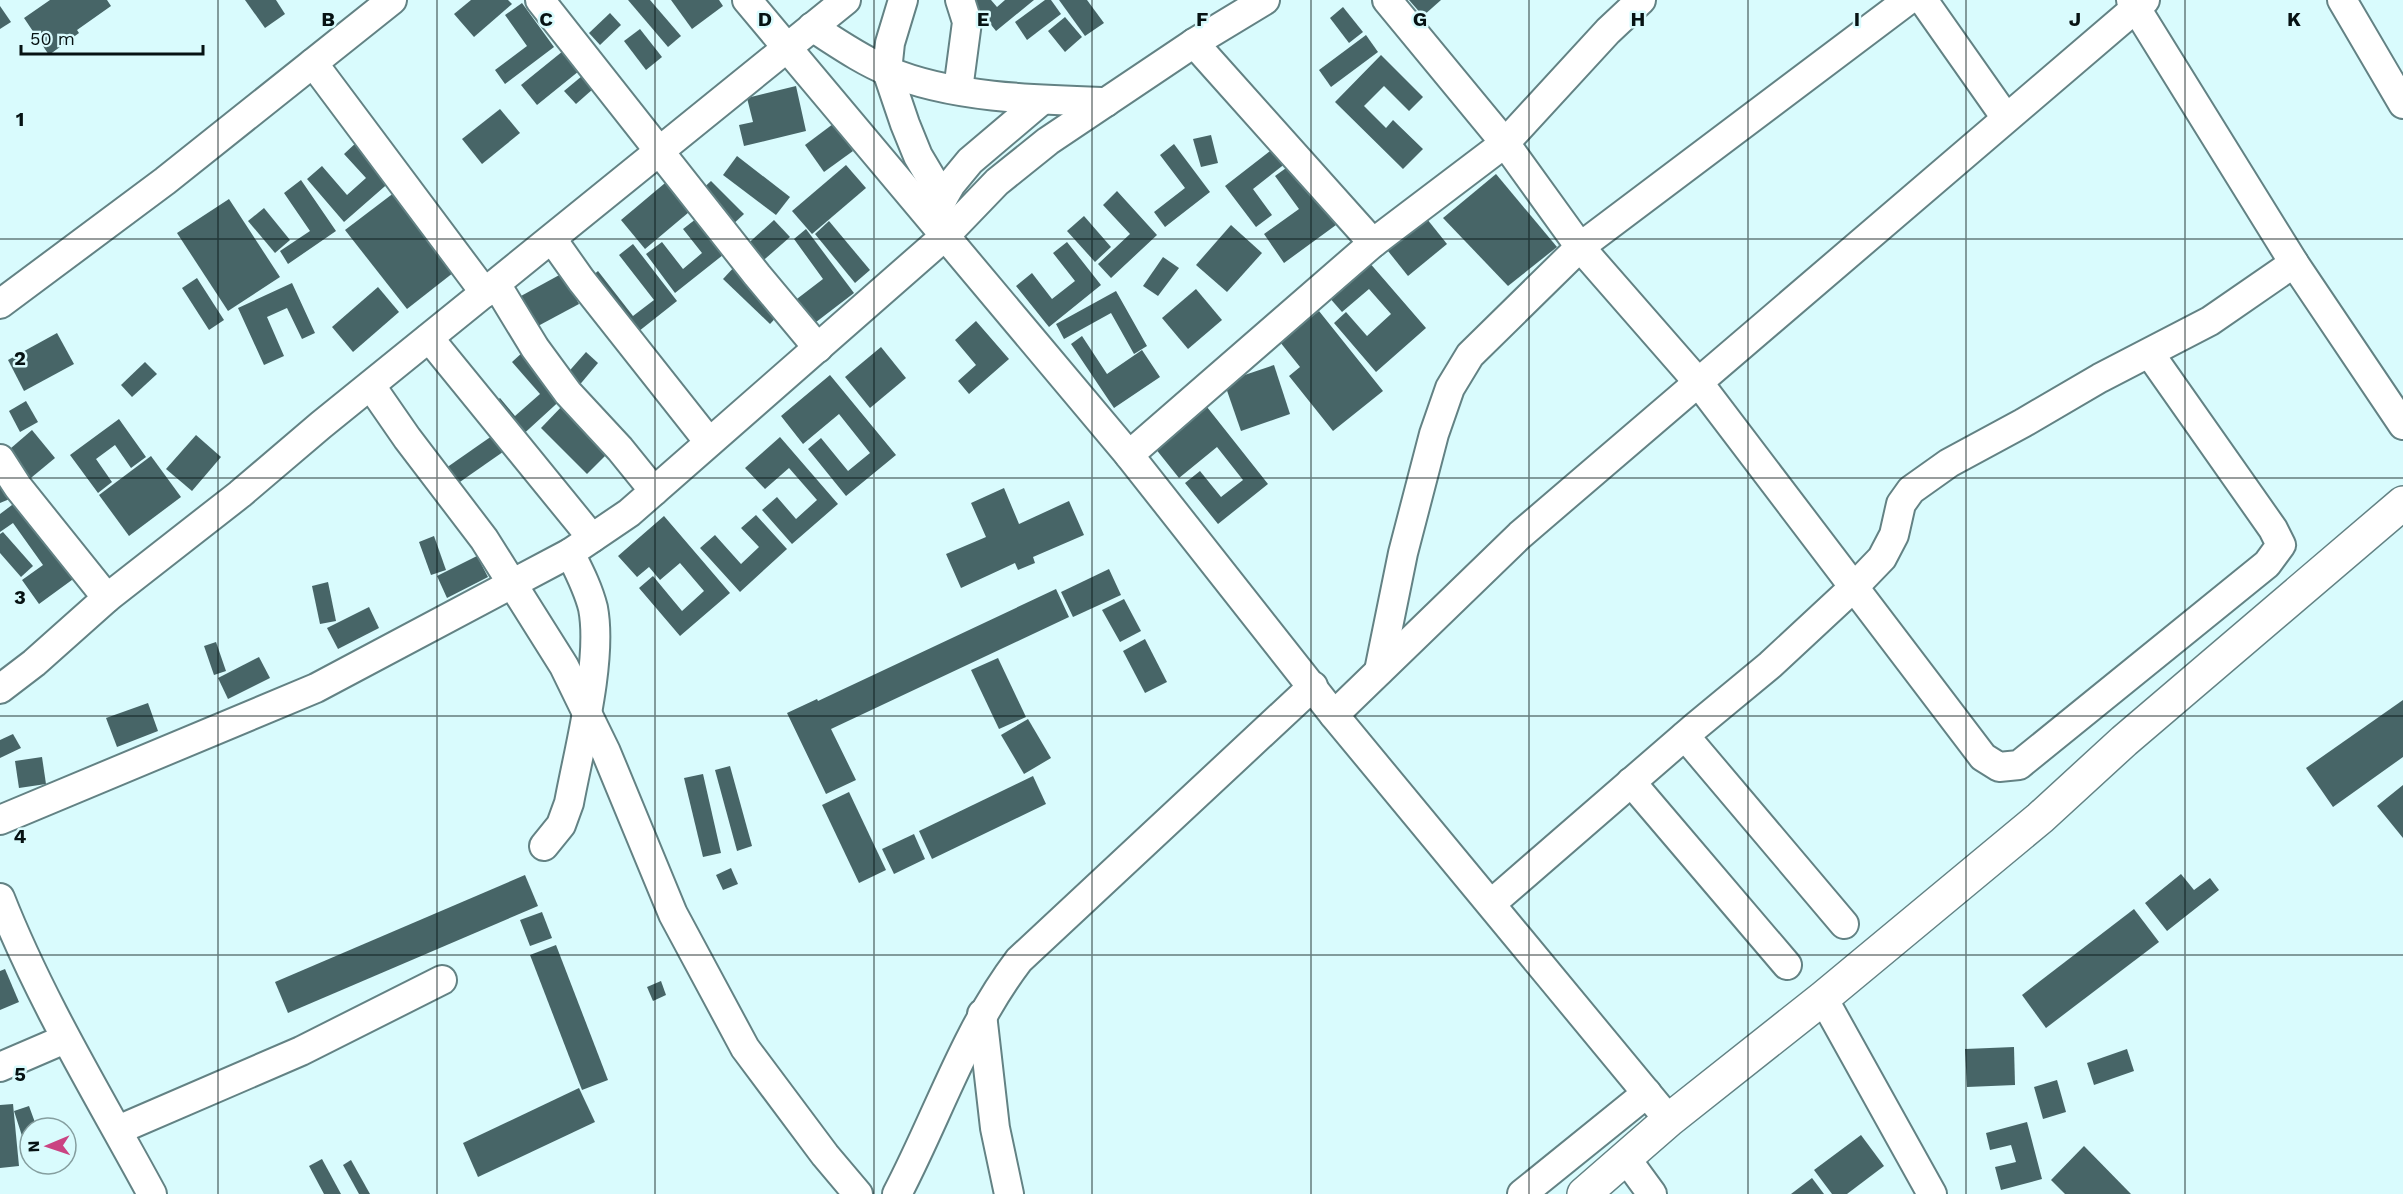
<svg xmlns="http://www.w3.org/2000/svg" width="2403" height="1194" font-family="'Work Sans',sans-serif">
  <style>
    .building { fill: #476567 }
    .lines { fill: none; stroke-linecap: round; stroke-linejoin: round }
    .minor-casing { stroke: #638284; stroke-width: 32 }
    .highway-casing { stroke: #638284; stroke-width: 36 }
    .minor { stroke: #fff; stroke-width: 28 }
    .highway { stroke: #fff; stroke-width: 33 }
    .grid { fill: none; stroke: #061213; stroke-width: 1.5; stroke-opacity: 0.55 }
    .grid-label { font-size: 20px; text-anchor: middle; font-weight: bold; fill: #061213; stroke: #d9fbfd; stroke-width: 5; stroke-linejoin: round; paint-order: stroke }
  </style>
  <rect width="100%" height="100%" fill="#d9fbfd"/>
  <g class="building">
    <path d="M50 0H107L111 6 77 30 79 33 49 55 24 18Z"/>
    <path d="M245 0H276L285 14 265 28Z"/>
    <path d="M471 0H508L512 4 474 37 454 14Z"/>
    <path d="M628 0H650L681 36 668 47Z"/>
    <path d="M671 0H719L723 6 692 29Z"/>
    <path d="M971 0H991L997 7 1005 0H1034L996 31Z"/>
    <path d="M1045 0H1051L1061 14 1027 40 1015 22Z"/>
    <path d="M1059 0H1087L1104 23 1085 36Z"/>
    <path d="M1409 0H1441L1423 16Z"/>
    <path d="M522 3 554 47 505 84 495 70 527 46 505 15Z"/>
    <path d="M0 6 11 22 0 29Z"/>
    <path d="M1343 7 1363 32 1349 43 1330 18Z"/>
    <path d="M610 13 621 25 600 45 589 33Z"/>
    <path d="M1065 17 1082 37 1065 52 1048 31Z"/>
    <path d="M640 29 662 57 646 70 624 41Z"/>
    <path d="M1366 35 1378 52 1331 87 1319 70Z"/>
    <path d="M563 51 579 71 537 105 521 85Z"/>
    <path d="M1381 55 1423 97 1409 111 1384 86 1364 106 1386 128 1393 120 1423 149 1403 169 1335 102Z"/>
    <path d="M582 76 593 89 576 104 564 91Z"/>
    <path d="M796 86 806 131 744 146 739 125 753 122 747 98Z"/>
    <path d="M500 109 520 133 482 164 462 139Z"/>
    <path d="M833 124 853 151 824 172 805 145Z"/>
    <path d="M1211 135 1218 163 1201 167 1193 139Z"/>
    <path d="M358 141 392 180 344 222 307 179 322 166 347 195 366 178 344 154Z"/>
    <path d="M1174 144 1210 192 1165 227 1154 212 1185 188 1160 155Z"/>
    <path d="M1274 148 1286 163 1253 189 1272 215 1256 227 1225 186Z"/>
    <path d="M737 156 790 197 776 215 723 175Z"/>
    <path d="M1293 163 1336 225 1284 263 1264 234 1299 209 1275 176Z"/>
    <path d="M846 165 866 188 812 234 792 211Z"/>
    <path d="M1496 174 1557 247 1508 286 1443 218Z"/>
    <path d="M671 178 695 207 645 249 621 220Z"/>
    <path d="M301 180 336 231 288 264 280 251 310 231 284 193Z"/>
    <path d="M711 181 744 214 730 227 698 193Z"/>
    <path d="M399 189 458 269 407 309 345 230Z"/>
    <path d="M1117 191 1157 235 1111 278 1098 264 1130 234 1103 205Z"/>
    <path d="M229 199 280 277 228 311 177 233Z"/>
    <path d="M264 208 290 240 275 253 248 221Z"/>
    <path d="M701 215 728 251 675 293 646 254 662 242 683 269 702 253 683 229Z"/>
    <path d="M1084 216 1111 247 1095 262 1067 231Z"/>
    <path d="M1427 219 1447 244 1408 276 1388 251Z"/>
    <path d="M774 220 790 237 757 266 742 249Z"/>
    <path d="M829 221 870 270 855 283 815 234Z"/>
    <path d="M1231 225 1262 253 1227 292 1196 265Z"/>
    <path d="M806 229 854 293 807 329 789 305 823 279 794 239Z"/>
    <path d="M1067 242 1101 285 1049 327 1016 286 1032 273 1052 299 1075 281 1053 253Z"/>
    <path d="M633 244 677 301 629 339 585 282 598 271 633 316 654 300 619 255Z"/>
    <path d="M1163 257 1179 268 1158 296 1143 286Z"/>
    <path d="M1368 261 1426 328 1376 372 1334 323 1346 312 1367 336 1391 314 1369 289 1342 312 1328 296Z"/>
    <path d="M736 265 783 310 770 324 723 279Z"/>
    <path d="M563 273 579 304 538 326 521 296Z"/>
    <path d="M197 278 224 320 209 330 182 288Z"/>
    <path d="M292 283 315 333 302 339 287 308 267 317 284 356 264 365 238 308Z"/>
    <path d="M378 287 399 312 353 352 332 327Z"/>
    <path d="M1196 289 1222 320 1188 349 1162 318Z"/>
    <path d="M1116 291 1147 346 1134 354 1111 313 1064 339 1056 324Z"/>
    <path d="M1319 311 1383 391 1333 431 1289 376 1300 367 1280 342Z"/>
    <path d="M976 321 1009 359 969 394 958 381 976 365 955 340Z"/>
    <path d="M57 333 74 364 24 391 8 360Z"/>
    <path d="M1082 336 1107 374 1142 350 1160 377 1114 408 1071 344Z"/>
    <path d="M881 347 906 378 870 408 845 377Z"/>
    <path d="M524 351 565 396 518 439 489 407 500 398 515 416 540 394 512 362Z"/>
    <path d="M586 352 598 363 577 388 564 377Z"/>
    <path d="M145 362 157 374 132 397 121 385Z"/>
    <path d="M1274 365 1290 414 1241 431 1224 382Z"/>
    <path d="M830 375 896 455 846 496 808 449 821 438 848 471 870 453 839 414 803 444 781 416Z"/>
    <path d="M26 401 38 422 20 432 9 411Z"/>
    <path d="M566 402 610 451 587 474 541 428Z"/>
    <path d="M1207 407 1268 484 1218 524 1185 483 1200 471 1221 497 1243 480 1217 447 1179 478 1155 448Z"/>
    <path d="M119 419 146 457 131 468 115 445 96 459 112 482 98 493 70 455Z"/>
    <path d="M32 430 55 458 26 482 3 455Z"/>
    <path d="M499 431 510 447 457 484 446 468Z"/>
    <path d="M196 435 221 457 192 491 166 469Z"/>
    <path d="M780 437 838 504 792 544 762 510 777 497 796 519 817 500 789 468 765 489 745 468Z"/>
    <path d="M151 456 181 497 129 536 99 495Z"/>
    <path d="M0 471 12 498 0 503Z"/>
    <path d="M1004 488 1019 524 1069 501 1084 535 1033 557 1035 563 1018 570 1015 563 961 588 946 554 986 537 971 503Z"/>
    <path d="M20 499 76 577 39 604 22 580 43 565 13 523 0 532V514Z"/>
    <path d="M756 515 787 549 740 592 700 548 715 535 741 564 759 547 741 528Z"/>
    <path d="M664 516 730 593 680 636 639 588 653 576 682 611 704 591 680 563 660 580 649 567 637 577 618 556Z"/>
    <path d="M3 532 33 566 21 577 0 553V534Z"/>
    <path d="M434 536 446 570 431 575 419 542Z"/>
    <path d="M477 556 488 577 447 598 437 576Z"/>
    <path d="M1109 569 1121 595 1073 617 1061 592Z"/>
    <path d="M328 582 336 621 320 624 312 586Z"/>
    <path d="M1056 589 1069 617 831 729 856 780 826 794 787 713 817 699 818 701Z"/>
    <path d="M1124 599 1141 631 1120 642 1102 610Z"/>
    <path d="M369 607 379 628 338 649 327 628Z"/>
    <path d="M1145 639 1167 682 1145 693 1123 651Z"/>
    <path d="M216 642 226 671 214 675 204 646Z"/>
    <path d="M259 657 270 678 228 699 218 678Z"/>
    <path d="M998 658 1026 717 999 729 971 670Z"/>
    <path d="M2403 700V757L2333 807 2306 768Z"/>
    <path d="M148 703 158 731 117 747 106 718Z"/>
    <path d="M1028 719 1051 758 1024 774 1001 735Z"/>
    <path d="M13 734 21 748 0 758V740Z"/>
    <path d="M42 757 46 784 19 788 15 761Z"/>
    <path d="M730 766 752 846 737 851 715 770Z"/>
    <path d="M703 774 721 853 703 857 684 778Z"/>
    <path d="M1033 776 1046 804 932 859 919 831Z"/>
    <path d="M2403 785V838L2377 806Z"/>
    <path d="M849 792 886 870 859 883 822 805Z"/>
    <path d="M914 834 925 859 894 874 882 849Z"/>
    <path d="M731 868 738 884 723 890 716 875Z"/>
    <path d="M2181 874 2194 890 2210 878 2219 890 2167 931 2145 903Z"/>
    <path d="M525 875 538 906 288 1013 275 982Z"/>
    <path d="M2134 909 2159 942 2046 1028 2022 995Z"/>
    <path d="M542 912 552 938 530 946 520 920Z"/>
    <path d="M556 945 608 1080 582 1090 530 955Z"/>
    <path d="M5 969 19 1002 0 1010V971Z"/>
    <path d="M661 981 666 995 653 1001 647 987Z"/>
    <path d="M2014 1047 2015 1085 1967 1087 1965 1049Z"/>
    <path d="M2127 1049 2134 1071 2094 1085 2087 1063Z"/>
    <path d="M2057 1080 2066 1112 2043 1119 2034 1087Z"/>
    <path d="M579 1088 595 1122 478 1177 463 1143Z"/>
    <path d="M13 1104 19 1166 0 1168V1105Z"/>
    <path d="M29 1106 37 1128H30V1137L23 1139 14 1111Z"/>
    <path d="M2027 1122 2042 1179 2001 1190 1995 1167 2016 1162 2011 1145 1990 1150 1986 1133Z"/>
    <path d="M1861 1135 1884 1166 1847 1194H1832L1814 1170Z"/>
    <path d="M2084 1146 2131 1194H2065L2051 1180Z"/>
    <path d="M322 1159 341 1194H324L309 1166Z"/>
    <path d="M351 1160 370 1194H359L343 1165Z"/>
    <path d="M1812 1178 1824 1194H1791Z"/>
  </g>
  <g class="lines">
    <g class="minor-casing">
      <g id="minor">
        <path d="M540 0 757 275 818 348"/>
        <path d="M747 0 1129 455 1334 715 1669 1120"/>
        <path d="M903 0 890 43 887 71 905 124 918 156 943 198"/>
        <path d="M1387 0 1505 143 1580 247 1698 382 1983 757 1999 767 2019 765 2267 564 2281 545 2273 529 2150 354"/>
        <path d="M1923 0 2006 118"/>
        <path d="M2342 0 2403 104"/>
        <path d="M812 27C836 42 861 60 888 71 951 98 1038 100 1106 102"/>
        <path d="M1194 43 1373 243"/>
        <path d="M313 63 485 293"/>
        <path d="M958 90 967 22 960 0"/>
        <path d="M935 212 951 184 970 161 1042 100"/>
        <path d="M552 239 581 280 709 442"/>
        <path d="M2294 263 2403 425"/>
        <path d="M496 284 535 348 568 393 620 449 654 491"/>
        <path d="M0 304 165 181 392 0"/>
        <path d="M429 338 592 538"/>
        <path d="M371 386 407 438 484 539 564 666 606 752 673 914 745 1048 825 1155 858 1194"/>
        <path d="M1129 455 1373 243 1505 143 1608 31 1641 0"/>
        <path d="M0 459 18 487 107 598"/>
        <path d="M1379 671 1403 553 1434 434 1450 388 1470 355 1580 247 1908 0"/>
        <path d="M0 689 34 663 107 598 240 494 321 425 846 0"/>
        <path d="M1334 715 1520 535 2145 0"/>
        <path d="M1685 736 1844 924"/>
        <path d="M1631 782 1787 965"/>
        <path d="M0 820 316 688 570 553 629 513 945 236 997 182 1048 141 1194 43 1265 0"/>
        <path d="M544 846 561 825 569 803C579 749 603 660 593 608 588 588 579 571 570 553"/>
        <path d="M0 898C41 1002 99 1096 152 1194"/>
        <path d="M1492 903 1695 727 1770 665 1854 587 1882 558 1894 535 1901 504 1911 490 1949 463 2023 423 2100 378 2210 321 2294 263 2131 0"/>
        <path d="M1823 998 1932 1194"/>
        <path d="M982 1014 995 1128 1009 1194"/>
        <path d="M0 1067 65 1039"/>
        <path d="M118 1130 301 1051 442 980"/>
        <path d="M1625 1157 1652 1194"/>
        <path d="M897 1194C938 1116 965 1031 1019 960L1313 686"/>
        <path d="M1522 1194 1647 1093"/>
      </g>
    </g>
    <g class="highway-casing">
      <path id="highway" d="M1584 1194 1669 1120 1823 998 2040 818 2124 741 2403 503"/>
    </g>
    <use href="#minor" class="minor"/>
    <use href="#highway" class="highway"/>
  </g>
  <path class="grid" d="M218 0V1194M437 0V1194M655 0V1194M874 0V1194M1092 0V1194M1311 0V1194M1529 0V1194M1748 0V1194M1966 0V1194M2185 0V1194M0 239H2403M0 478H2403M0 716H2403M0 955H2403"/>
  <g class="grid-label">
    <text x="328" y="26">B</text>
    <text x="546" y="26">C</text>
    <text x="765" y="26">D</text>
    <text x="983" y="26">E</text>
    <text x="1202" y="26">F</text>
    <text x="1420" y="26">G</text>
    <text x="1638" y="26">H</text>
    <text x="1857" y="26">I</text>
    <text x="2075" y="26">J</text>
    <text x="2294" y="26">K</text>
    <text x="20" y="126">1</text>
    <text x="20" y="365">2</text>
    <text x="20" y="604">3</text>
    <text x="20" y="843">4</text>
    <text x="20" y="1081">5</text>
  </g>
  <g transform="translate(48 1146) rotate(268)"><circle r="28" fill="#d9fbfd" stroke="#859e9f" stroke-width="1.5"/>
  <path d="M0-4.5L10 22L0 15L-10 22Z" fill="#ca4382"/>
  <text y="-9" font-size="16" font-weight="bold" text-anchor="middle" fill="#061213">N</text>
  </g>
  <path d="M21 45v9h182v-9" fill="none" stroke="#061213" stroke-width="3"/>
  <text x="30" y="45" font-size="18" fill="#061213" stroke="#d9fbfd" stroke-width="4.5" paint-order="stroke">50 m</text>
</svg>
